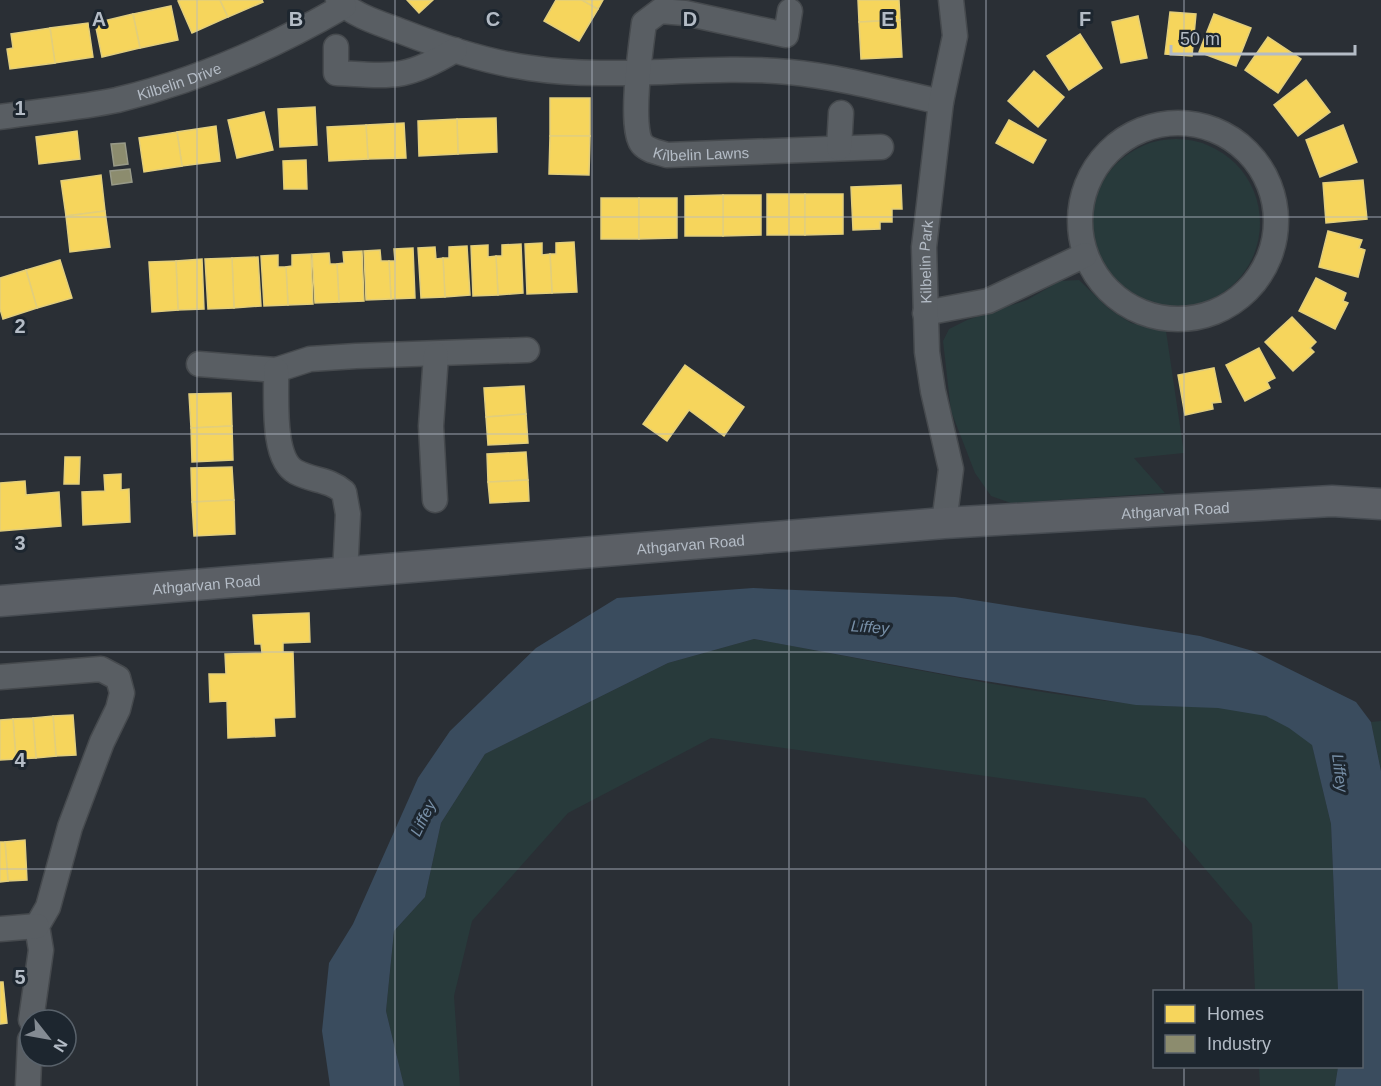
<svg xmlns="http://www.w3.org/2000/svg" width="1381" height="1086" font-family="Helvetica,sans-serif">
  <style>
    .green { fill: #283a3b }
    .water { fill: #3a4c5e }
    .homes { fill: #f6d55c; stroke: #e2ce7c; stroke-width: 1.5 }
    .industry { fill: #8c8c6e; stroke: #989a88; stroke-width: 1.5 }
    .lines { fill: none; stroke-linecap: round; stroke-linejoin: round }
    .minor-casing { stroke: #464a4e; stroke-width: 27 }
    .major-casing { stroke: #474c52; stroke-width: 33 }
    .minor { stroke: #595e63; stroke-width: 24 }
    .major { stroke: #5b5f65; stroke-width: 30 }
    .grid { fill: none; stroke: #b4bcc6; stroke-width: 1.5; stroke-opacity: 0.55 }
    .labels { text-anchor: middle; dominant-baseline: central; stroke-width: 6; stroke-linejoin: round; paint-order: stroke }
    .street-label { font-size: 15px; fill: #b4bcc6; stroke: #1d262f }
    .water-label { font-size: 16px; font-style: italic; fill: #778fa7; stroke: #1d262f }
    .grid-label { font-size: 20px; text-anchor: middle; font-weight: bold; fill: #b4bcc6; stroke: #1d262f; stroke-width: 6; stroke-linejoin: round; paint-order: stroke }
  </style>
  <rect width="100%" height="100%" fill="#2a2f35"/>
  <g class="green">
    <circle cx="1176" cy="223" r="84"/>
    <path d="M1079 280 1108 308 1131 323 1166 331 1184 453 1134 458 1165 493 1011 503 991 496 975 473 951 411 943 341 949 329 967 320 1027 300 1060 281Z"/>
    <path d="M754 639C880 661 1007 691 1135 704 1178 709 1224 702 1266 716 1283 721 1298 734 1312 744L1331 824 1338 991H1255L1252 924 1145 798 711 738 568 813 472 921 454 996 460 1086H404L386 1011 394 931 425 897 441 823 485 754 668 663Z"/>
    <path d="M1381 721V771L1371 722Z"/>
    <path d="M1259 1067H1338L1335 1086H1260Z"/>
  </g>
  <path class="water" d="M753 588 955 597 1200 636 1253 651 1356 702 1371 722 1381 771V1086H1335L1338 1067 1362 1066V992L1338 991 1331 824 1312 745 1289 728 1266 716 1218 708 1136 705 960 677 754 639 668 663 485 754 441 823 425 897 394 931 386 1011 404 1086H330L322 1031 329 963 353 924 418 778 450 731 536 648 617 598Z"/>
  <g class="homes">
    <path d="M181 0H220L228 17 192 33 178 1Z"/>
    <path d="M220 0H262L263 2 228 17Z"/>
    <path d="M407 0H433L419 13Z"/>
    <path d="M556 0H582L598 9 579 41 544 21Z"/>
    <path d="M582 0H603L598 9Z"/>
    <path d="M858 0H899L900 20 859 22Z"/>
    <path d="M171 6 178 40 140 48 133 14Z"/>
    <path d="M1170 12 1196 14 1192 56 1165 54Z"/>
    <path d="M133 14 140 48 102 57 95 23Z"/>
    <path d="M1214 14 1251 28 1236 66 1199 52Z"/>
    <path d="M1138 16 1147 58 1121 63 1112 22Z"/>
    <path d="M900 20 902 57 861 59 859 22Z"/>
    <path d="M88 23 93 57 55 63 50 28Z"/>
    <path d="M50 28 55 63 10 69 7 49 13 48 11 34Z"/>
    <path d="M1080 34 1102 68 1069 90 1047 56Z"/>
    <path d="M1268 37 1301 59 1278 93 1245 70Z"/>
    <path d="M1034 71 1064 97 1038 127 1008 101Z"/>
    <path d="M1306 80 1330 112 1298 136 1274 105Z"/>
    <rect x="550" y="98" width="40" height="38"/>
    <path d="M315 107 317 145 280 147 278 109Z"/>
    <path d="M264 112 273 150 237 158 228 120Z"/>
    <path d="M496 118 497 152 458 154 457 119Z"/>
    <path d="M457 119 458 154 419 156 418 121Z"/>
    <path d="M1009 120 1046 140 1033 163 996 143Z"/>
    <path d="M404 123 406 158 368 159 366 125Z"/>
    <path d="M366 125 368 159 329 161 327 127Z"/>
    <path d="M1343 125 1357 162 1320 177 1306 140Z"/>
    <path d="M216 126 220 161 182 166 177 132Z"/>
    <path d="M77 131 80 159 39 164 36 137Z"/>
    <path d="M177 132 182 166 144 172 139 138Z"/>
    <path d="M550 136H590L589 175 549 174Z"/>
    <path d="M306 160 307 189H284L283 161Z"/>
    <path d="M101 175 105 211 66 216 61 181Z"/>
    <path d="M1363 180 1367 219 1326 223 1323 183Z"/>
    <path d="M901 185 902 209H892V222H880V229L853 230 851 187Z"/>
    <rect x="767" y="194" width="38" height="41"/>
    <path d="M805 194H843V234L805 235Z"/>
    <path d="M723 195H761V235L723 236Z"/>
    <path d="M723 195V236H685V196Z"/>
    <rect x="601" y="198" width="38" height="41"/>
    <path d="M639 198H677V238L639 239Z"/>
    <path d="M105 211 110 247 70 252 66 216Z"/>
    <path d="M1328 231 1362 240 1359 248 1365 250 1358 277 1319 267Z"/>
    <path d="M574 242 577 292 552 293 550 254H556V243Z"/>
    <path d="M542 243V255L550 254 552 293 527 294 525 244Z"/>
    <path d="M521 244 523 293 498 295 496 256H502V245Z"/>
    <path d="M488 245V257L496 256 498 295 473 296 471 246Z"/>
    <path d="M467 246 470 295 445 297 443 258H449V247Z"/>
    <path d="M435 247 436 259 443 258 445 297 421 298 418 248Z"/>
    <path d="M413 248 415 298 391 299 389 261H395L394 249Z"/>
    <path d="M380 250 381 261H389L391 299 366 300 364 251Z"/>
    <path d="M362 251 364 301 339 302 337 264 344 263 343 252Z"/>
    <path d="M329 253 330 264H337L339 302 315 303 312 254Z"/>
    <path d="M311 254 313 304 288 305 286 267 292 266V255Z"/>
    <path d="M278 255V267H286L288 305 264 306 261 256Z"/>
    <path d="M258 257 261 306 234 308 232 258Z"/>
    <path d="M232 258 234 308 208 309 205 259Z"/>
    <path d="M202 259 204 309 178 310 176 261Z"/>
    <path d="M60 260 72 298 37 308 26 270Z"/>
    <path d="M176 261 178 310 152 312 149 262Z"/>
    <path d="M26 270 37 308 3 319 0 309V278Z"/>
    <path d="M1316 278 1346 293 1343 301 1348 303 1335 329 1299 311Z"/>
    <path d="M1292 317 1316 342 1310 348 1314 352 1293 371 1265 342Z"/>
    <path d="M1259 348 1275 378 1267 382 1270 388 1245 401 1226 365Z"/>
    <path d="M685 365 744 407 724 436 689 410 667 441 643 424Z"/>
    <path d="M1214 368 1221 402 1212 403 1213 409 1185 415 1178 375Z"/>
    <path d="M524 386 526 414 486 417 484 388Z"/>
    <path d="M231 393 232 426 191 428 189 394Z"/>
    <path d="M526 414 528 443 488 445 486 417Z"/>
    <path d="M232 426 233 460 192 462 191 428Z"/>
    <path d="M526 452 528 480 488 482 487 454Z"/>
    <path d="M65 457H80L79 484H64Z"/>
    <path d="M232 467 234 500 192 502 191 468Z"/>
    <path d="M121 474V490L129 489 130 522 83 525 82 492 105 491 104 475Z"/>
    <path d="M528 480 529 501 490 503 488 482Z"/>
    <path d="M25 481 26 495 59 492 61 526 0 531V483Z"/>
    <path d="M234 500 235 534 194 536 192 502Z"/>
    <path d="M309 613 310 642 283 643V652H293L295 717 274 718 275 736 228 738 227 701 210 702 209 674H226L225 654 262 653 261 644H255L253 615Z"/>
    <path d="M73 715 76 755 56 756 53 716Z"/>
    <path d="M53 716 56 756 36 758 33 718Z"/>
    <path d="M33 718 36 758 16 759 13 719Z"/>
    <path d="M13 719 16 759 0 760V720Z"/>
    <path d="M25 840 27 880 8 881 5 842Z"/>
    <path d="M0 842H5L8 881 0 882Z"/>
    <path d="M0 982H3L7 1023 0 1024Z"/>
  </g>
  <g class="industry">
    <path d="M125 143 128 164 114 166 111 144Z"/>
    <path d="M130 169 132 182 112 185 110 171Z"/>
  </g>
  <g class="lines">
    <g class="minor-casing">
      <g id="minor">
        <path d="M338 0C354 16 382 24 403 32 444 48 486 62 530 68 615 81 704 64 789 72 841 77 891 91 941 102"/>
        <path id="s1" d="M790 11 786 35 685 13 660 11 644 23C641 45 629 129 642 144 648 151 658 152 667 155L881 147"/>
        <path d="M336 47V73C392 76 405 80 455 50"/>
        <path id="s2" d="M0 117C39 111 79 108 117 100 196 81 275 46 344 6"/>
        <circle cx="1178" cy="221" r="98"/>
        <path d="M839 148 841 113"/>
        <path d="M925 313 988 301 1085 255"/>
        <path d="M199 364 276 370 310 359 356 356 527 350"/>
        <path d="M276 370C277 396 271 459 296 472 313 481 329 479 344 492L348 514 345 574"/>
        <path d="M435 500 431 426 436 355"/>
        <path id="s3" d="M944 523 951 469 933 391 927 352 924 247 941 102 955 36 951 0"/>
        <path d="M0 677 101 669 118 678 122 693 118 709 102 742 70 827 48 907 37 926 41 950 31 1020"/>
        <path d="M0 929 37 926"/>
        <path d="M28 1086 30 1040"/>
      </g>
    </g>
    <g class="major-casing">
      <g id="major">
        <path id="s4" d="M0 601 944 523 1332 501 1381 504"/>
      </g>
    </g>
    <use href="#minor" class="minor"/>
    <use href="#major" class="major"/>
  </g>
  <path class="grid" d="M197 0V1086M395 0V1086M592 0V1086M789 0V1086M986 0V1086M1184 0V992M0 217H1381M0 434H1381M0 652H1381M0 869H1381M1184 1066V1086"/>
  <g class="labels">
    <g class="street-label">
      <text stroke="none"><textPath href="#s2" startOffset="183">Kilbelin Drive</textPath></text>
      <text stroke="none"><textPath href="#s1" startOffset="357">Kilbelin Lawns</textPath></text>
      <text stroke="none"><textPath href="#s3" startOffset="264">Kilbelin Park</textPath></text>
      <text stroke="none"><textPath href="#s4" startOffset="1179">Athgarvan Road</textPath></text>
      <text stroke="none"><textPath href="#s4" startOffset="693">Athgarvan Road</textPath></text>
      <text stroke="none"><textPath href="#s4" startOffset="207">Athgarvan Road</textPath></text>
    </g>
    <g class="water-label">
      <text transform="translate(870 627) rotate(4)">Liffey</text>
      <text transform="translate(1340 773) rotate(82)">Liffey</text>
      <text transform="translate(423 818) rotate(-64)">Liffey</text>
    </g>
  </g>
  <g class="grid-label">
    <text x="99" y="26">A</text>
    <text x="296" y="26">B</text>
    <text x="493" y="26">C</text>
    <text x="690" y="26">D</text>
    <text x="888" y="26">E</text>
    <text x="1085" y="26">F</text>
    <text x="20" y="115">1</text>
    <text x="20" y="333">2</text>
    <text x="20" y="550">3</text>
    <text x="20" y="767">4</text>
    <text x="20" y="984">5</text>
  </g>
  <rect x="1153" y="990" width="210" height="78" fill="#1d262f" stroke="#59626b" stroke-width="1.5"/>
  <rect x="1165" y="1005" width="30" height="18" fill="#f6d55c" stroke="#59626b" stroke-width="1.5"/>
  <text x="1207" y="1020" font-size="18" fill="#b4bcc6">Homes</text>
  <rect x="1165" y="1035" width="30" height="18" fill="#8c8c6e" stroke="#59626b" stroke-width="1.5"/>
  <text x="1207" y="1050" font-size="18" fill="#b4bcc6">Industry</text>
  <g transform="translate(48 1038) rotate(121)"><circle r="28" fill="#1d262f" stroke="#59626b" stroke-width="1.5"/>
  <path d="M0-4.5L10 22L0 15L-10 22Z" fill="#848b93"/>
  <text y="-9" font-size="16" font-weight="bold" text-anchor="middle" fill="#b4bcc6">N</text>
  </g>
  <path d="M1171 45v9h184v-9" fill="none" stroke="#b4bcc6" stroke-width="3"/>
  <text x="1180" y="45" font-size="18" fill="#b4bcc6" stroke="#1d262f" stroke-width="4.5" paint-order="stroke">50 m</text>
</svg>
